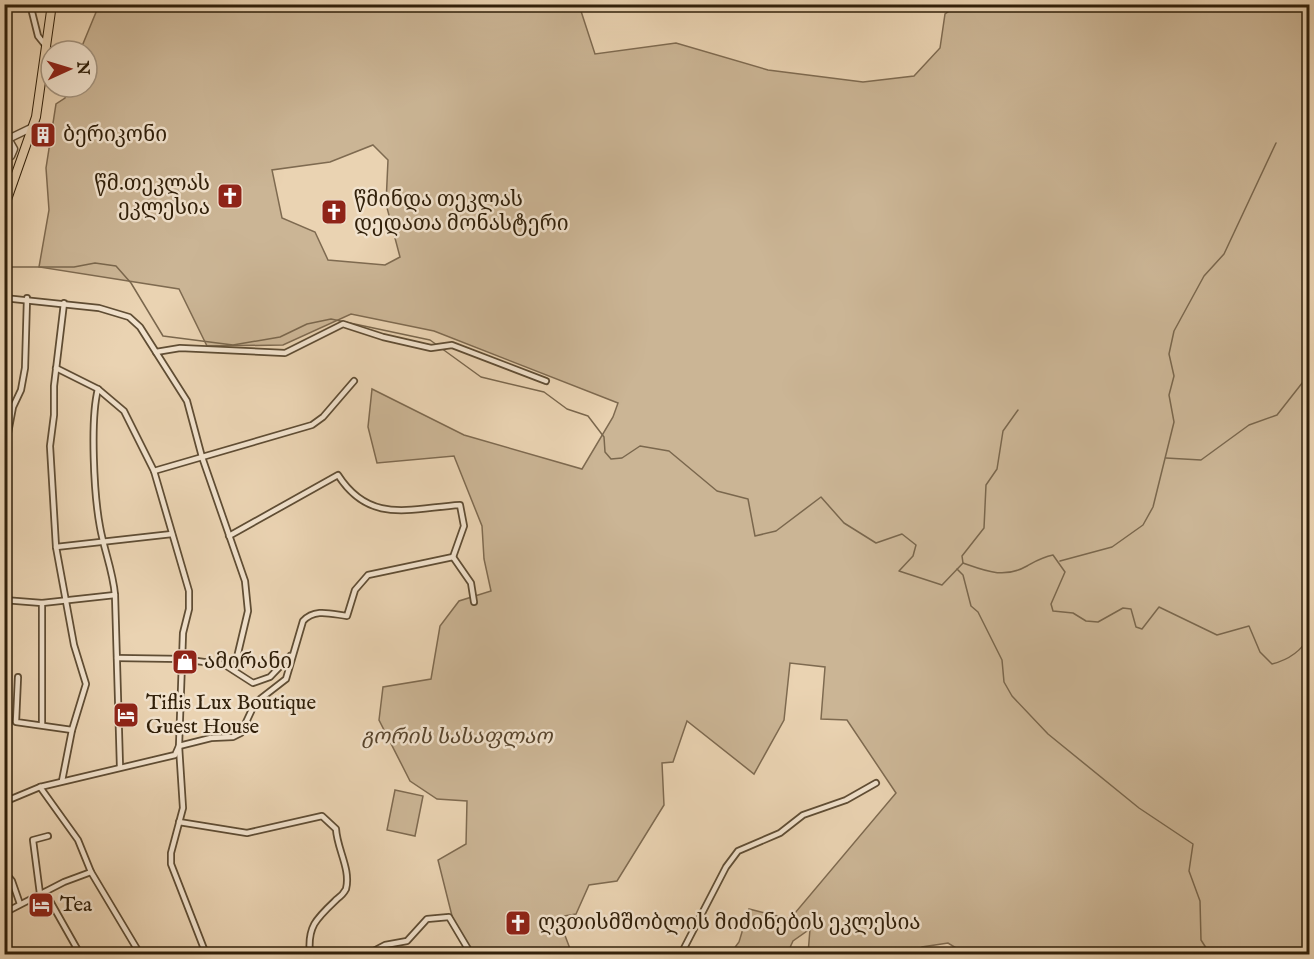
<svg xmlns="http://www.w3.org/2000/svg" width="1314" height="959" font-family="'IM FELL English','Noto Serif Georgian',serif">
  <style>
    .green { fill: #cbb595; stroke: #7e6a50; stroke-width: 1.5; fill-rule: evenodd }
    .lines { fill: none; stroke-linecap: round; stroke-linejoin: round }
    .stream { stroke: #7a674d; stroke-width: 1.5 }
    .minor-casing { stroke: #5f4d34; stroke-width: 8 }
    .tertiary-casing { stroke: #5f4d34; stroke-width: 9 }
    .primary-casing { stroke: #31200a; stroke-width: 10 }
    .minor { stroke: #f1e2cd; stroke-width: 4.5 }
    .tertiary { stroke: #f1e2cd; stroke-width: 6 }
    .primary { stroke: #ead3b2; stroke-width: 8 }
    .labels { text-anchor: middle; dominant-baseline: central; stroke-width: 5; stroke-linejoin: round; paint-order: stroke }
    .poi-label { font-size: 21px; fill: #31200a; stroke: #f1e2cd; text-anchor: start }
    .park-label { font-size: 21px; font-style: italic; fill: #58452d; stroke: #f1e2cd }
  </style>
  <rect width="100%" height="100%" fill="#ead3b2"/>
  <filter id="stains"><feTurbulence type="fractalNoise" baseFrequency=".00333" numOctaves="4"/><feColorMatrix values="0 0 0 0 .2 0 0 0 0 .09 0 0 0 0 .02 0 0 0 .5 -.17"/></filter>
  <radialGradient id="worn" r=".72"><stop offset=".6" stop-color="#630" stop-opacity="0"/><stop offset="1" stop-color="#630" stop-opacity=".3"/></radialGradient>
  <g class="green">
    <path d="M99 5H579L595 54 676 43 768 70 863 82 914 76 940 48 945 14 958 5H1309V954H966L948 943 922 947 921 954H808L810 929 793 941 787 954H730L739 942 749 909 790 919 896 793 847 720 821 719 825 667 790 663 784 720 754 774 687 721 673 762 662 763 664 805 617 881 589 885 576 914 558 917 572 954H472L453 920 438 860 466 844 467 801 437 799 410 781 379 720 383 687 431 679 440 626 459 601 491 591 484 559 482 526 454 456 377 463 368 427 372 389 464 435 582 469 613 417 618 403 434 331 351 314 283 345 207 346 179 289 39 267 49 210 46 168 56 104 65 98 68 87H87V51H80ZM373 145 388 160 386 204 400 257 385 265 328 260 315 232 282 218 272 170 330 162Z"/>
    <path d="M395 790 423 796 415 836 387 830Z"/>
  </g>
  <g class="lines">
    <g class="stream">
      <path d="M4 267H74L95 263 116 266 131 283 163 336 233 345 280 337 307 324 331 319 430 340 437 345"/>
      <path d="M441 348 481 377 544 392 567 409 588 416 604 437 605 452 611 459 622 458 640 446 669 451 717 491 748 499 755 536 776 531 821 497 844 523 876 543 902 534 916 545 913 556 899 571 942 585 963 563C986 571 1004 579 1027 566 1036 561 1042 557 1053 555L1065 572 1051 604 1053 611 1073 613 1086 621 1098 622 1123 608 1131 609 1136 627 1142 629 1159 607 1217 635 1249 626 1260 652 1272 664C1288 660 1302 650 1310 636"/>
      <path d="M1166 458 1201 460 1249 425 1277 415 1310 373"/>
      <path d="M1060 561 1112 547 1143 525 1153 507 1174 422 1169 395 1174 376 1169 354 1174 331 1204 276 1224 254 1276 143"/>
      <path d="M963 563 962 556 984 528 986 485 997 469 1003 431 1018 410"/>
      <path d="M957 569 963 575 971 606 978 612 1002 660 1004 682 1012 696 1048 734 1139 808 1193 844 1189 871 1200 901 1201 940 1210 954"/>
    </g>
    <g class="minor-casing">
      <g id="minor">
        <path d="M30 4 38 36 46 46"/>
        <path d="M4 298 99 308 129 317 140 327 187 401 202 457 245 581 248 611 234 670"/>
        <path d="M156 352 180 348 285 353 343 324 383 337 431 348 452 345 546 381"/>
        <path d="M56 368 98 389 124 411 154 471 189 591V609L183 633 179 746 183 808 171 853V864L206 954"/>
        <path d="M98 389C90 420 94 495 100 527 104 550 113 571 115 595L120 767"/>
        <path d="M4 454 13 407 21 390 25 368 27 298"/>
        <path d="M154 471 312 425 323 417 354 381"/>
        <path d="M229 536 338 475C370 525 411 508 460 505L464 526 453 557"/>
        <path d="M56 547 172 534"/>
        <path d="M453 557 471 583 474 602"/>
        <path d="M4 600 42 603 115 595"/>
        <path d="M42 603V725"/>
        <path d="M117 658 183 659 225 665 253 683 270 677 290 656"/>
        <path d="M18 677 16 722 72 730"/>
        <path d="M62 781 72 730 86 684 74 645 56 547 50 446 54 415V386L64 303"/>
        <path d="M40 787 78 840 91 872 140 954"/>
        <path d="M4 802 40 787 175 755 179 746 211 738 233 737 241 733 255 703 286 679 303 621C315 608 331 614 347 616L355 590 368 575 453 557"/>
        <path d="M179 822 247 833 322 816 336 829C337 849 351 869 346 889 344 893 341 896 337 899 317 918 307 926 310 954"/>
        <path d="M4 871 12 881 20 904"/>
        <path d="M45 892 80 954"/>
        <path d="M40 894 33 840 48 836"/>
        <path d="M4 913 64 882 91 872"/>
        <path d="M368 954 385 945 407 941 427 919 449 917 471 954"/>
        <path d="M681 954 726 867 738 851 780 833 803 815 846 800 876 783"/>
      </g>
    </g>
    <g class="tertiary-casing">
      <g id="tertiary">
        <path d="M4 141 33 127"/>
        <path d="M4 141 10 142 14 149 11 156 4 157"/>
        <path d="M4 171 13 183"/>
      </g>
    </g>
    <g class="primary-casing">
      <path id="primary" d="M4 208 36 117 52 4"/>
    </g>
    <use href="#minor" class="minor"/>
    <use href="#tertiary" class="tertiary"/>
    <use href="#primary" class="primary"/>
  </g>
  <defs>
    <g id="building-square" transform="scale(1.35)"><rect x="-9" y="-9" width="18" height="18" rx="4" fill="#8f2418" stroke="#f1e2cd"/><path d="M-4-6H4V6H1V3H-1V6H-4ZM-2.5-4.3h1.7v1.8h-1.7ZM.8-4.3h1.7v1.8H.8ZM-2.5-1h1.7V.8h-1.7ZM.8-1h1.7V.8H.8Z" fill="#fff"/></g>
    <g id="church-square" transform="scale(1.35)"><rect x="-9" y="-9" width="18" height="18" rx="4" fill="#8f2418" stroke="#f1e2cd"/><path d="M-1.2-6h2.4v3.5h3.3v2.4h-3.3V6h-2.4V-.1h-3.3v-2.4h3.3Z" fill="#fff"/></g>
    <g id="shop-square" transform="scale(1.35)"><rect x="-9" y="-9" width="18" height="18" rx="4" fill="#8f2418" stroke="#f1e2cd"/><path d="M-5-2.5h2.3a2.7 3.5 0 0 1 5.4 0H5L5.5 6h-11ZM-1.5-2.5h3a1.5 2.3 0 0 0-3 0Z" fill="#fff"/></g>
    <g id="hotel-square" transform="scale(1.35)"><rect x="-9" y="-9" width="18" height="18" rx="4" fill="#8f2418" stroke="#f1e2cd"/><path d="M-6-4.5h1.5V1H6V5H4.5V3h-9V5H-6ZM-4 0a1.8 1.8 0 1 1 3.6 0ZM.5 0V-2.5h3Q6-2.5 6 0Z" fill="#fff"/></g>
  </defs>
  <g fill-rule="evenodd">
    <use href="#building-square" x="43" y="135"/>
    <use href="#church-square" x="230" y="196"/>
    <use href="#church-square" x="334" y="212"/>
    <use href="#shop-square" x="185" y="662"/>
    <use href="#hotel-square" x="126" y="715"/>
    <use href="#hotel-square" x="41" y="905"/>
    <use href="#church-square" x="518" y="923"/>
  </g>
  <g class="labels">
    <g class="poi-label">
      <text x="63" y="135">ბერიკონი</text>
      <text x="210" y="184" text-anchor="end">წმ.თეკლას<tspan x="210" dy="24">ეკლესია</tspan></text>
      <text x="354" y="200">წმინდა თეკლას<tspan x="354" dy="24">დედათა მონასტერი</tspan></text>
      <text x="204" y="662">ამირანი</text>
      <text x="146" y="703">Tiflis Lux Boutique<tspan x="146" dy="24">Guest House</tspan></text>
      <text x="60" y="905">Tea</text>
      <text x="538" y="923">ღვთისმშობლის მიძინების ეკლესია</text>
    </g>
    <g class="park-label">
      <text x="457" y="737">გორის სასაფლაო</text>
    </g>
  </g>
  <rect width="1314" height="959" fill="none" stroke="#ead3b2" stroke-width="24"/>
  <rect x="6" y="6" width="1302" height="947" fill="none" stroke="#31200a" stroke-width="3"/>
  <rect x="12" y="12" width="1290" height="935" fill="none" stroke="#31200a" stroke-width="1.5"/>
  <g transform="translate(69 69) rotate(86)"><circle r="28" fill="#f1e2cd" stroke="#a4947f" stroke-width="1.5"/>
  <path d="M0-4.5L10 22L0 15L-10 22Z" fill="#8f2418"/>
  <text y="-9" font-size="16" font-weight="bold" text-anchor="middle" fill="#31200a">N</text>
  </g>
  <rect width="100%" height="100%" filter="url(#stains)"/>
  <rect width="100%" height="100%" fill="url(#worn)"/>
</svg>
